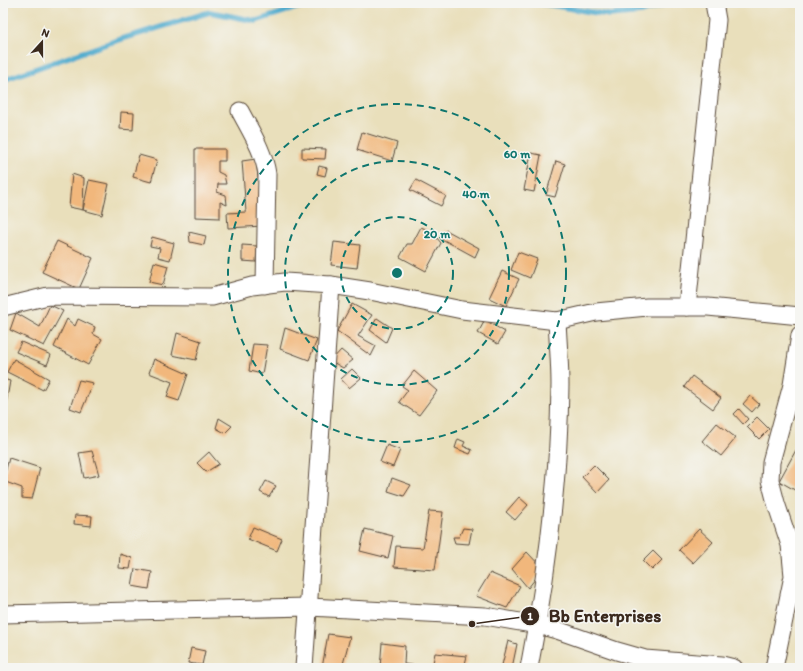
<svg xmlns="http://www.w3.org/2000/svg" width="803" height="671" font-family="Itim,sans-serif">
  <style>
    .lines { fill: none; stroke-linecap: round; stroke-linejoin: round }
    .stream { stroke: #4fabcd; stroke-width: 5.5 }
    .building { fill: #f1b77b }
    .minor-casing { stroke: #554536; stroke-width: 19 }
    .minor { stroke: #fff; stroke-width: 17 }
    .ring { fill: none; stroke: #0f766e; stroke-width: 2; stroke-dasharray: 7 5 }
    .centre { fill: #0f766e; stroke: #f6f6f2; stroke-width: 2 }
    .ring-label { font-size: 12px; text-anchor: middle; font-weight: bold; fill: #0f766e; stroke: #f6f6f2; stroke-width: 3; stroke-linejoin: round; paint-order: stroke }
    .leader { fill: none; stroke: #3b2a1e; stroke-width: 1.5 }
    .callout-dot { fill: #3b2a1e; stroke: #f6f6f2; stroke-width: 1.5 }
    .mark-label { font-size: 12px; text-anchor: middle; font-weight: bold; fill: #fff }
    .callout-label { font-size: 18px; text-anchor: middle; font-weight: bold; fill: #3b2a1e; stroke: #f6f6f2; stroke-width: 3; stroke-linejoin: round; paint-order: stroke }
  </style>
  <rect width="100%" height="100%" fill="#f6f6f2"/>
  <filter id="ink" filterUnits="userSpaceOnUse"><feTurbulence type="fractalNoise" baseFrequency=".025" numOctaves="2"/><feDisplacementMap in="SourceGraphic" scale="8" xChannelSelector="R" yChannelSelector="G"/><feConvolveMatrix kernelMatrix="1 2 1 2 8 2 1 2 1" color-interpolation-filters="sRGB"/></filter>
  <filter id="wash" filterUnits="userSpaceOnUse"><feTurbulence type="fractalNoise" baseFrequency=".012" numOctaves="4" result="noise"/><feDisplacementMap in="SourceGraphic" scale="16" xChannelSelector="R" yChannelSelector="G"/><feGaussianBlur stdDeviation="0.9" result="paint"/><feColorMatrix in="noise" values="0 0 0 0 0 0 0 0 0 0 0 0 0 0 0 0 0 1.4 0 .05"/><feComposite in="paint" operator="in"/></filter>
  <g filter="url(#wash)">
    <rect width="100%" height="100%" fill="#e9dfbb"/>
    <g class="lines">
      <g class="stream">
        <path d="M539 3 609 15 642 12 669 3"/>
        <path d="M3 80 112 42 210 12 256 21 312 3"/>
      </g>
    </g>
    <g id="blocks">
      <g class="building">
        <path d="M121 112 134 113 133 130 120 129Z"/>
        <path d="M362 132 397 143 392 161 357 150Z"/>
        <path d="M302 148 326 149 325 159 302 158Z"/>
        <path d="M195 149H225V161H218V172L224 175 226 184H218L217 192 226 195 227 205 220 202V218L195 217Z"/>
        <path d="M531 153 541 155 534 192 524 190Z"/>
        <path d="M139 155 157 160 151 182 133 177Z"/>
        <path d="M256 159 263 226 228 228 227 213 246 212 242 161Z"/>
        <path d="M556 161 565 164 555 197 546 195Z"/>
        <path d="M319 166 327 168 325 176 317 174Z"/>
        <path d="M72 174 84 178 83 210 69 207Z"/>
        <path d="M89 180 109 184 102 215 83 210Z"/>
        <path d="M416 180 446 196 441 206 410 190Z"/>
        <path d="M421 227 432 232 441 243 426 271 400 257 407 244H412Z"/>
        <path d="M446 230 479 248 475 257 442 239Z"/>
        <path d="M189 232 206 236 204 245 190 242Z"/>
        <path d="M152 237 174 243 170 260 158 257 160 248 150 246Z"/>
        <path d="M57 241 93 258 79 289 42 272Z"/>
        <path d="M334 242 360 245 357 268 331 265Z"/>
        <path d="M242 245 257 246 256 262 242 261Z"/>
        <path d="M518 252 537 259 530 278 511 270Z"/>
        <path d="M154 262 168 266 163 285 149 282Z"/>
        <path d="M502 271 519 279 506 306 489 298Z"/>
        <path d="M352 304 372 315 358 336 376 346 371 356 337 331Z"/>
        <path d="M50 305 63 311 44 346 10 330 16 313 40 327Z"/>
        <path d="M377 318 392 328 386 342 370 330Z"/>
        <path d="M67 319 75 326 78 319 95 327 93 334 102 339 88 365 54 347Z"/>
        <path d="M485 320 505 332 498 344 478 333Z"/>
        <path d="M285 328 317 340 309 360 280 349Z"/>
        <path d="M177 333 201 341 196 360 172 355Z"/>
        <path d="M21 342 51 355 47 365 16 352Z"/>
        <path d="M253 344 267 345 262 374 249 371Z"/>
        <path d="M341 350 353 360 343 368 331 361Z"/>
        <path d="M14 359 49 379 43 390 7 372Z"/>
        <path d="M154 359 188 374 179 401 167 397 172 382 149 373Z"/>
        <path d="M352 369 361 378 349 388 341 379Z"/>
        <path d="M414 371 437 391 419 415 399 402 408 390 402 386Z"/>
        <path d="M692 376 721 398 713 409 684 387Z"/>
        <path d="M3 379 10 381 5 410H3Z"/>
        <path d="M79 380 93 383 81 412 70 408Z"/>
        <path d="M750 396 759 404 752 412 743 404Z"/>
        <path d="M739 409 748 419 743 424 734 414Z"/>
        <path d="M757 417 769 429 759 439 747 427Z"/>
        <path d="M219 418 232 426 225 433 216 428Z"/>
        <path d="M717 423 736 438 721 456 702 441Z"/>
        <path d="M458 439 465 442 463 446 472 450 470 454 455 448Z"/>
        <path d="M387 445 400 450 393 467 380 462Z"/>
        <path d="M796 450 800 452V493L779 481Z"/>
        <path d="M92 451 99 475 84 478 79 453Z"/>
        <path d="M209 452 219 464 206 472 197 463Z"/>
        <path d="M9 458 40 468 32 499 22 498V488L3 481Z"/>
        <path d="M594 465 609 480 597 493 582 477Z"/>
        <path d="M392 478 411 485 404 496 388 491Z"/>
        <path d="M266 481 276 486 269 497 260 492Z"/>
        <path d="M519 497 528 505 515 520 506 512Z"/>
        <path d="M429 511 443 512 435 570 394 567 396 546 423 548Z"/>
        <path d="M75 515 92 516 91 526 74 524Z"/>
        <path d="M253 527 282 539 277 551 248 539Z"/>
        <path d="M463 528 472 529 469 544 455 543 453 537H459Z"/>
        <path d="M365 529 393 536 388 558 360 551Z"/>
        <path d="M699 529 713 542 693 563 679 550Z"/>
        <path d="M653 551 662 560 652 570 643 561Z"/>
        <path d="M527 552 543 569 528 588 512 569Z"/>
        <path d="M120 554 132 558 130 569 119 568Z"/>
        <path d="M135 569 152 572 149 589 132 586Z"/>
        <path d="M490 573 520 586 507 608 476 596Z"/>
        <path d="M328 634 350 637 342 668H322Z"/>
        <path d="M508 641 517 644 512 668 502 665Z"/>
        <path d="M382 643 405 646 404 664 418 666V668H380Z"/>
        <path d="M191 648 205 651 202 665 188 663Z"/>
        <path d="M435 653 467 656 464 668H432Z"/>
      </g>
    </g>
  </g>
  <g filter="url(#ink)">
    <use href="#blocks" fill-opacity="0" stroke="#554536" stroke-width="1"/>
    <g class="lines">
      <g class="minor-casing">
        <g id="minor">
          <path d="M240 111C251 132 264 152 267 174L265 285"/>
          <path d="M3 307 48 296 212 297 252 286 285 282 331 285 370 291 462 310 557 321 596 312 647 307H708L800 316"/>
          <path d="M687 307 717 20 714 3"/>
          <path d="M3 614 309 607 485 616 538 625 557 630 617 651 645 659 722 665 734 668"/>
          <path d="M304 668 331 285"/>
          <path d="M529 668C547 575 559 480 560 385 560 364 558 342 557 321"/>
          <path d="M774 668 793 576 790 545 776 503 770 480 771 462 792 385 800 335"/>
        </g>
      </g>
      <use href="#minor" class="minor"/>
    </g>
  </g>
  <g class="ring">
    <circle cx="397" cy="273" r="56"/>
    <circle cx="397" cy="273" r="112"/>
    <circle cx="397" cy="273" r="169"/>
  </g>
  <circle cx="397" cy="273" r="6" class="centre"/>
  <g class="ring-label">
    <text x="517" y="158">60 m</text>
    <text x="476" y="198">40 m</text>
    <text x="437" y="238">20 m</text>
  </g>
  <path class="leader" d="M472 624L530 616"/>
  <g class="callout-dot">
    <circle cx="472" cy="624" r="4"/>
    <circle cx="530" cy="616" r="10"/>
  </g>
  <g class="mark-label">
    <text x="530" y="620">1</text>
  </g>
  <g class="callout-label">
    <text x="605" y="622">Bb Enterprises</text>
  </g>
  <rect width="803" height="671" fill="none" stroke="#f6f6f2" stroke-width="16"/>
  <g transform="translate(42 42) rotate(21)" stroke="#f6f6f2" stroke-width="3" paint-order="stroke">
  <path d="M0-3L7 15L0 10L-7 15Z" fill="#3b2a1e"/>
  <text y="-6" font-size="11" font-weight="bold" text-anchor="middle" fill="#3b2a1e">N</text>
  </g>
</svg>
